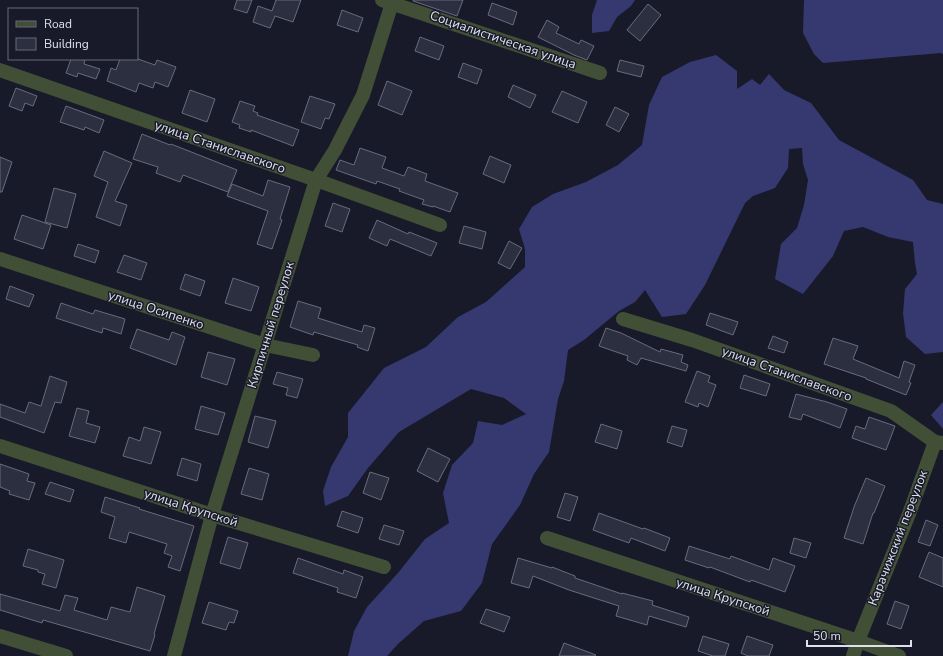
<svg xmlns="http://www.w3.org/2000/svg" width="943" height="656" font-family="'Nunito Sans',sans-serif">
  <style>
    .forest { fill: #35396f }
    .building { fill: #2c2f3f; stroke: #686b7e }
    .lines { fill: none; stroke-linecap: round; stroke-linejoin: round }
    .street { stroke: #424f37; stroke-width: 14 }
    .labels { text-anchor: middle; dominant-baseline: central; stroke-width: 3; stroke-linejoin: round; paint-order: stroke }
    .street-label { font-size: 13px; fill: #dee0eb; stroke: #181a2a }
  </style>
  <rect width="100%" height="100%" fill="#181a2a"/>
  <g class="forest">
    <path d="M597 0H635L631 6 617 17 609 31 592 33V15Z"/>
    <path d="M804 0H943V54L941 53 823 63 814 54 803 33Z"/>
    <path d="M716 55 737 71V89L752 79 760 85 769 74 784 90 811 103 839 140 913 180 927 200 943 204V352L925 354 906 337 903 313 905 289 917 274 915 263 913 242 888 237 863 227 844 231 833 256 803 294 775 279 781 244 797 228 804 205 808 180 803 164 802 148 789 149 788 168 775 188 753 196 745 203 705 285 686 314 662 317 645 290 635 302 619 311 584 340 568 350 564 381 558 399 549 452 534 474 520 505 492 544 482 583 461 611 424 621 398 644 387 656H348L354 631 367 607 398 573 425 539 449 523 443 493 452 465 473 443 478 421 502 425 526 414 504 398 471 389 399 432 368 468 348 496 325 506 323 491 331 467 348 437V413L384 368 426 347 458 317 486 302 525 267V249L519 229 532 207 553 194 586 182 618 165 642 145 649 105 662 77 690 62Z"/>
    <path d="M943 402V429L931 415Z"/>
  </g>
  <g class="building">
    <path d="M237 0H252L247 13 234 9Z"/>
    <path d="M276 0H301L293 22 275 16 270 28 253 22 258 6 272 11Z"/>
    <path d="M413 0H463L457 16 413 1Z"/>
    <path d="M492 3 517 12 513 25 488 15Z"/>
    <path d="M648 4 661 15 640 41 627 30Z"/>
    <path d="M342 10 363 18 358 32 337 25Z"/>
    <path d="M547 20 559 27 556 33 579 44 581 40 594 46 587 60 574 55 538 37Z"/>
    <path d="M420 37 444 46 439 60 415 51Z"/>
    <path d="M71 59H85L84 64 100 69 96 79 78 73 77 77 66 73Z"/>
    <path d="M120 59H138L155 65 157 60 176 67 168 87 155 82 153 88 139 83 136 92 107 81 111 68 116 70Z"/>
    <path d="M620 60 644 66 641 77 617 71Z"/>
    <path d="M463 63 482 70 477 84 458 77Z"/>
    <path d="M387 81 412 91 402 115 378 105Z"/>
    <path d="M513 85 536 95 530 108 508 97Z"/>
    <path d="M16 88 37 96 33 106 25 103 22 111 9 106Z"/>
    <path d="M190 90 215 99 207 122 182 113Z"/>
    <path d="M562 91 587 102 578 123 552 112Z"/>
    <path d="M310 96 335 104 329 119 325 118 321 129 301 122Z"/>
    <path d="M240 101 255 106 253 111 258 113 257 115 299 130 293 146 251 130V132L239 128 240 125 232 122Z"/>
    <path d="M66 106 104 120 99 133 85 127 84 130 60 122Z"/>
    <path d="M615 107 629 114 619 132 606 125Z"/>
    <path d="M142 134 170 145 171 144 237 170 228 192 183 175 180 182 156 173 158 167 133 159Z"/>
    <path d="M360 148 386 157 382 168 404 176 408 167 427 174 425 181 458 193 450 212 433 206V207L422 204 424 200 399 191 400 189 377 181 376 184 336 170 340 160 354 165Z"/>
    <path d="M104 151 132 163 115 201 127 205 120 226 96 217 108 182 94 176Z"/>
    <path d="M490 156 511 165 504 183 483 174Z"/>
    <path d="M0 157 12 162 2 192H0Z"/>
    <path d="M268 180 290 187 280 219 282 220 272 249 257 244 268 211 227 196 232 184 263 196Z"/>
    <path d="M54 188 76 194 67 228 45 222Z"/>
    <path d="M333 203 350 209 342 232 325 226Z"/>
    <path d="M22 215 51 225 43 249 14 239Z"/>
    <path d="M377 220 408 234 409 232 437 243 431 256 390 239 387 246 369 238Z"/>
    <path d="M464 226 486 232 482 249 459 243Z"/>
    <path d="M509 241 522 248 510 269 498 263Z"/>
    <path d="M78 244 99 251 95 263 74 256Z"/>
    <path d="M124 255 147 263 141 280 117 272Z"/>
    <path d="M185 274 205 281 200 296 180 289Z"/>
    <path d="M233 278 259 287 251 311 225 303Z"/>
    <path d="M10 286 34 295 29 307 6 299Z"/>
    <path d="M298 301 321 308 318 318 362 332 364 325 375 328 368 351 357 347 358 345 314 332 313 335 290 327Z"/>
    <path d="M61 303 93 314 95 310 125 319 121 334 103 328 102 333 56 318Z"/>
    <path d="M710 313 738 322 733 335 706 325Z"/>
    <path d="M606 328 621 333 660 352 661 349 683 355 681 362 688 365 686 371 641 358 637 365 627 360 628 356 599 346Z"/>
    <path d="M137 329 169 340 172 332 185 337 176 365 130 348Z"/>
    <path d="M773 336 788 342 784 353 768 348Z"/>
    <path d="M833 338 858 346 853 359 899 378 904 361 915 365 909 382 911 383 906 395 866 379V378L824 364Z"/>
    <path d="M208 352 235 359 227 385 201 377Z"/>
    <path d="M697 371 710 376 708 382 716 385 708 407 699 403 698 407 685 402Z"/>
    <path d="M277 372 303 379 297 398 286 395 288 388 273 384Z"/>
    <path d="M744 375 770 384 766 396 740 388Z"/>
    <path d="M50 376 67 382 61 403 55 402 44 433 0 417V404L25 413 29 402 41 406Z"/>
    <path d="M796 394 827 402 847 409 840 428 803 414 801 420 789 417Z"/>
    <path d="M201 406 225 413 218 435 195 429Z"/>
    <path d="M77 408 89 411 86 423 100 427 95 443 69 436Z"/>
    <path d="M255 416 276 421 268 448 248 442Z"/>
    <path d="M869 417 895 426 886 450 852 438 856 426 865 429Z"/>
    <path d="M601 424 622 431 617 449 595 442Z"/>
    <path d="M672 426 687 430 682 447 667 442Z"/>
    <path d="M144 427 161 432 151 464 123 456 129 437 140 441Z"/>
    <path d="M428 448 450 459 438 482 417 471Z"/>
    <path d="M182 458 201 464 197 481 177 475Z"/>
    <path d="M0 464 29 474 27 481 35 483 29 500 9 494 10 491 0 487Z"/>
    <path d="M249 468 269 474 262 500 241 494Z"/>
    <path d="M370 472 389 478 381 500 363 493Z"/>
    <path d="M866 478 885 486 874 513H873L863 544 844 538 854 507Z"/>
    <path d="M50 482 74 490 70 502 45 494Z"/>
    <path d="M565 493 578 497 570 521 557 517Z"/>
    <path d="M105 497 140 508 139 509 194 526 180 571 168 567 172 556 164 553 167 544 129 532 126 543 109 538 115 517 101 512Z"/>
    <path d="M342 511 363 518 358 533 337 526Z"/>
    <path d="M599 513 643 529 644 528 670 538 665 551 631 538 629 543 593 530Z"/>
    <path d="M926 520 938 525 930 546 918 542Z"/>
    <path d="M384 525 404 531 399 545 379 539Z"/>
    <path d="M228 537 248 543 240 569 220 563Z"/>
    <path d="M794 538 811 543 806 558 790 553Z"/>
    <path d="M689 546 730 559 731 556 769 570 773 558 795 566 785 592 751 580 750 582 710 567 709 568 685 560Z"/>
    <path d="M28 549 64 560 56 588 42 584 45 574 38 572V570L23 566Z"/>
    <path d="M929 552 943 558V587L919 577Z"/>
    <path d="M298 558 343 574 344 570 363 577 356 598 337 592 338 588 293 573Z"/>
    <path d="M518 558 552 568V567L575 576V578L622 594V593L653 601 652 605 689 617 686 627 649 616 647 625 616 616 619 606 569 590 533 576 529 588 511 583Z"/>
    <path d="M137 587 165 596 154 634 155 635 150 651 43 620 42 623 0 610V594L60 611 65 595 78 598 74 610 107 620 111 607 130 612Z"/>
    <path d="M895 601 909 606 901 629 887 624Z"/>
    <path d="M209 602 238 611 234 623 229 622 226 630 202 623Z"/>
    <path d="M486 609 510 617 504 632 480 623Z"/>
    <path d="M703 636 729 644 725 656H713L698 651Z"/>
    <path d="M747 636 773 645 769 656H748L741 653Z"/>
    <path d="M564 643 596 655 595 656H559Z"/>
  </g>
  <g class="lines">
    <g class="street">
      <path d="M382 0 600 73"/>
      <path d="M0 70 316 180 440 225"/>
      <path d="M0 259 265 345 313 355"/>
      <path d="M623 319 692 340 891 411 935 442 943 443"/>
      <path d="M0 446 212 515 384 567"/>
      <path d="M547 538 858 641 899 656"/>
      <path d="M0 636 66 656"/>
      <path d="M174 656 212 515 316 180 335 150 363 95 392 3"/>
      <path d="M853 656 858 641 909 514 935 442"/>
    </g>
  </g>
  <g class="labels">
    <g class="street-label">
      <text transform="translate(503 40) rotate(19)">Социалистическая улица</text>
      <text transform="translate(220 147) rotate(19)">улица Станиславского</text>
      <text transform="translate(156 310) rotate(18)">улица Осипенко</text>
      <text transform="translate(271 325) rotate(-73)">Кирпичный переулок</text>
      <text transform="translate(787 374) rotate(20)">улица Станиславского</text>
      <text transform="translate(191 508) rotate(18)">улица Крупской</text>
      <text transform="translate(898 538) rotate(-69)">Карачижский переулок</text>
      <text transform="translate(723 597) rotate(18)">улица Крупской</text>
    </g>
  </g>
  <rect x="8" y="8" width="130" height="52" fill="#181a2a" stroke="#676977"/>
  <rect x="16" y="21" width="20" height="6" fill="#424f37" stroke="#676977"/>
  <text x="44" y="28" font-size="12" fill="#dee0eb">Road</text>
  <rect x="16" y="38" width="20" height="12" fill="#2c2f3f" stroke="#676977"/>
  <text x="44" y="48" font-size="12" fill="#dee0eb">Building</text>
  <path d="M807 640v6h104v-6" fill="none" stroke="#dee0eb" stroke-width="2"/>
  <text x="813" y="640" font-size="12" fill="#dee0eb" stroke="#181a2a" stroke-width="3" paint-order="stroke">50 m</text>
</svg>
